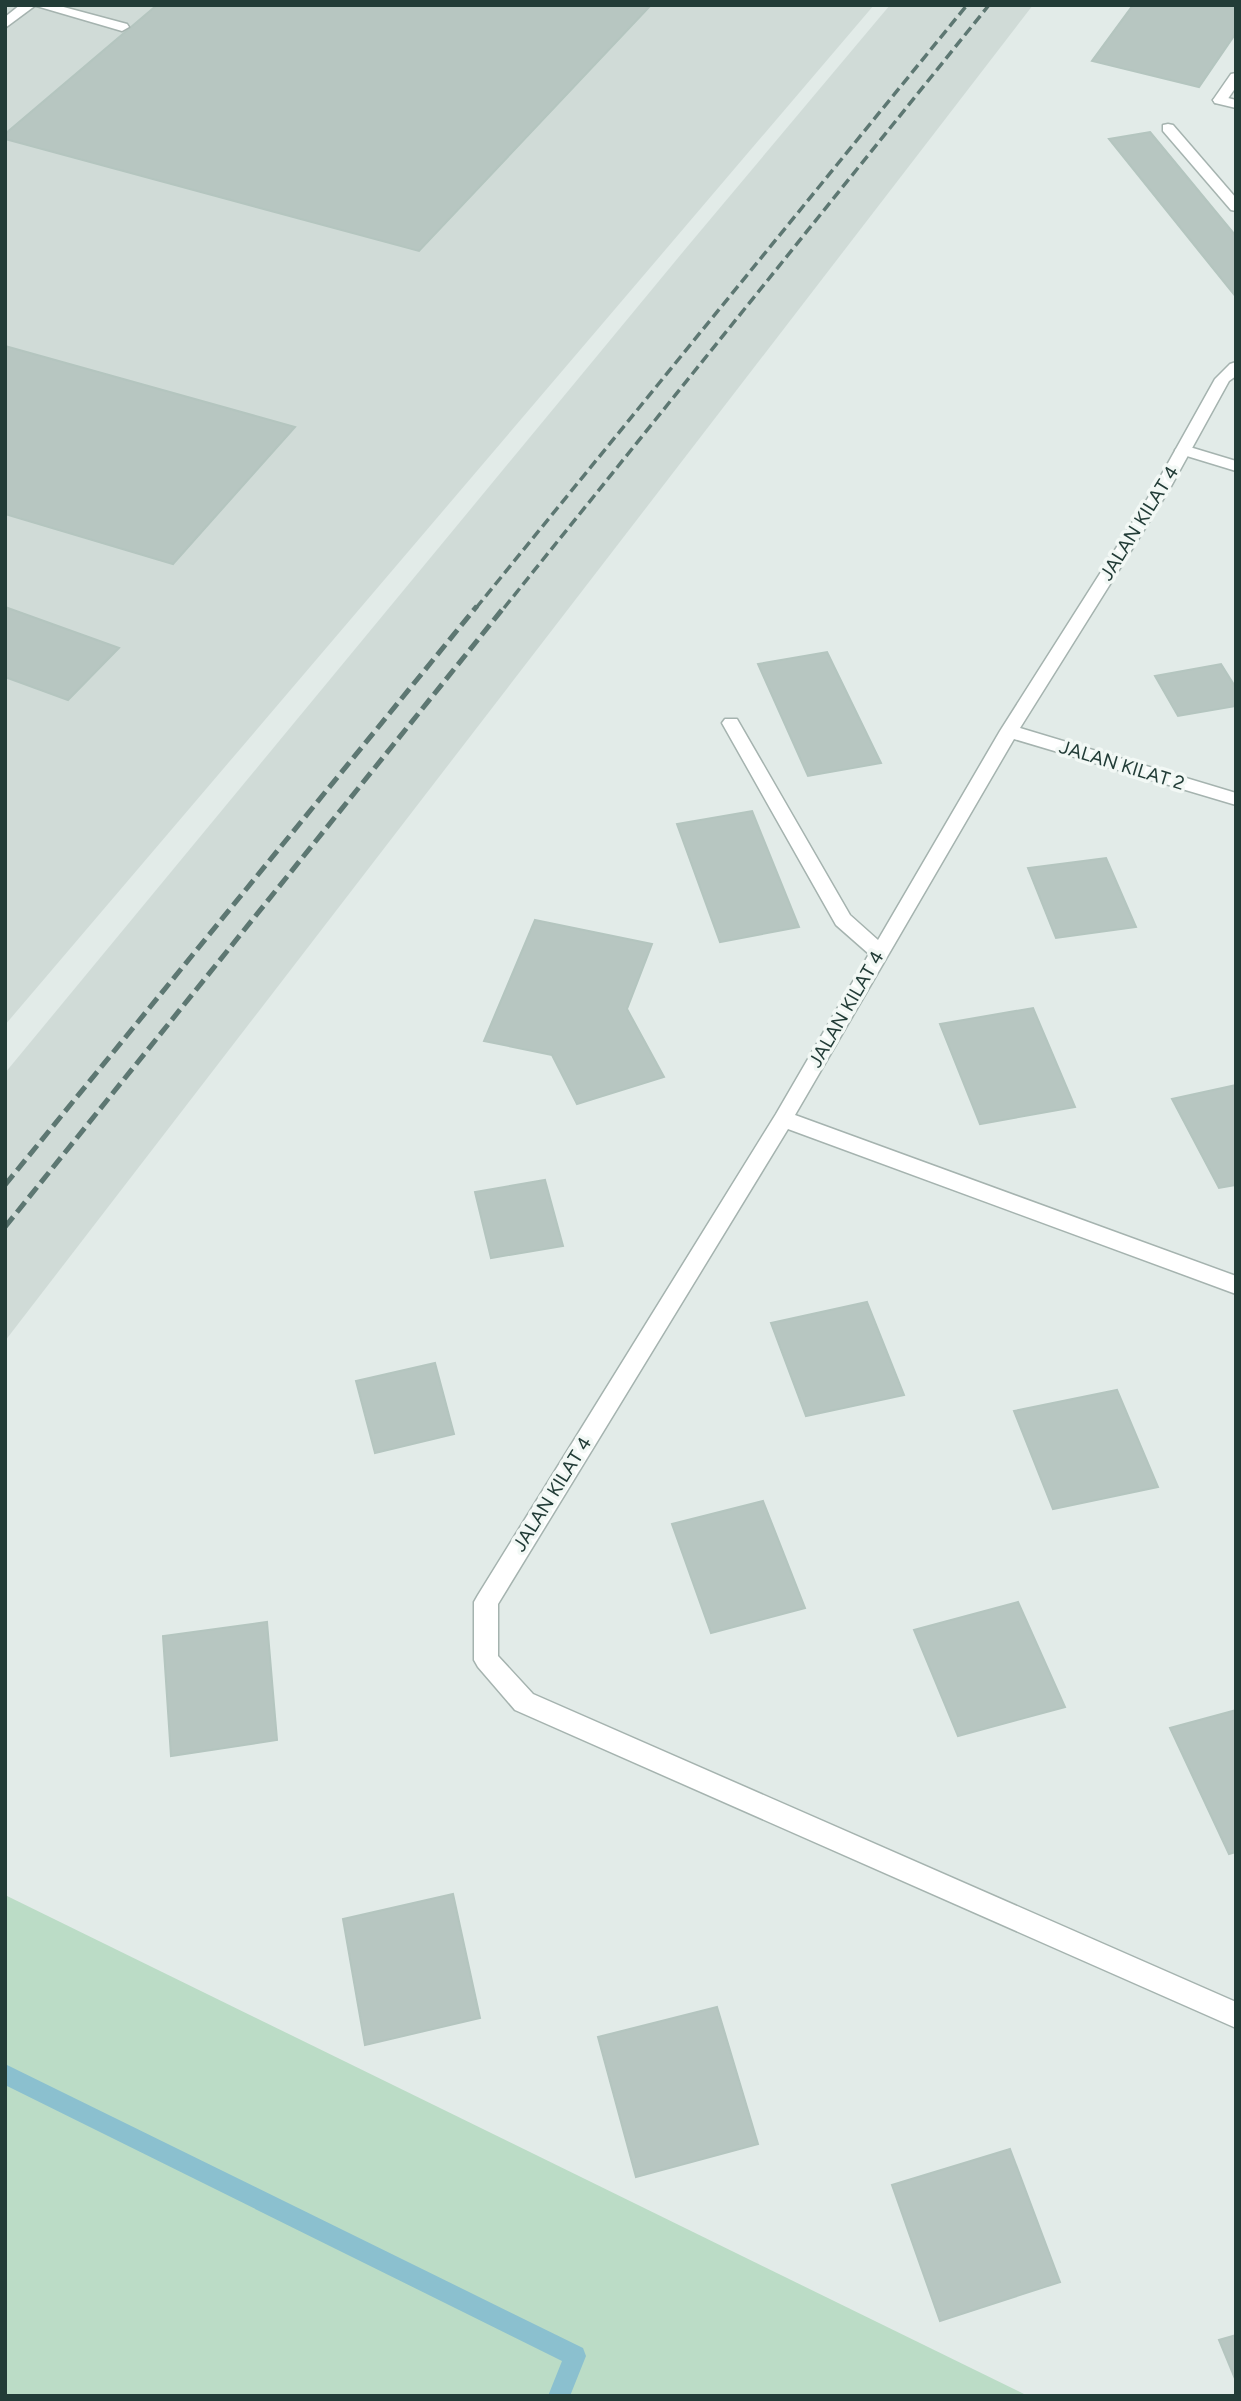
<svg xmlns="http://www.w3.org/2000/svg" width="1241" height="2401" font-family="Figtree,sans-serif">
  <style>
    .built { fill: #d0dbd7 }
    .green { fill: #bbdcc6 }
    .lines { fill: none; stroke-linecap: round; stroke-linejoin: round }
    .stream { fill: #8bc0cf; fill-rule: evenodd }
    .building { fill: #b7c6c1; stroke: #b4c5bf; stroke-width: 2 }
    .lane-casing { stroke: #a5b3af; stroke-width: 3 }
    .street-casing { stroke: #a5b3af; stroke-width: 3 }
    .lane { fill: #fff; fill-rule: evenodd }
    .street { fill: #fff; fill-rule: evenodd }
    .rail-far1 { stroke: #5d7772; stroke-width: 3.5; stroke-dasharray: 10 5; stroke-linecap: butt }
    .rail { stroke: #5d7772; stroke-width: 5; stroke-dasharray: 13 6; stroke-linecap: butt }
    .labels { text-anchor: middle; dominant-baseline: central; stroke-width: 7; stroke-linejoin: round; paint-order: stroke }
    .street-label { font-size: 19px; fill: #223c37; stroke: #f2f8f5 }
  </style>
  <rect width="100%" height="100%" fill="#e2ebe8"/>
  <g class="built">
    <path d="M5 5H874L5 1025Z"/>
    <path d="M890 5H1033L5 1341V1073L687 247Z"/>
  </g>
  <path class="green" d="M5 1895 1028 2396H5Z"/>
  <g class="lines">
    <path class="stream" d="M5 2064 583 2348 586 2356 570 2396H548L562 2361 5 2085Z"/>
  </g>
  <g class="building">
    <path d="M157 5H651L419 251 5 139V134Z"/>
    <path d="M1133 5H1236V33L1199 87 1092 61Z"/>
    <path d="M1150 132 1236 236V297L1109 139Z"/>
    <path d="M5 346 295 427 173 564 5 514Z"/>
    <path d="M5 607 119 648 68 700 5 677Z"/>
    <path d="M827 652 881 763 808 776 758 664Z"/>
    <path d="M1221 664 1236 688V706L1178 716 1155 676Z"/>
    <path d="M752 811 799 927 720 942 677 824Z"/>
    <path d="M1106 858 1136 927 1056 938 1028 868Z"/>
    <path d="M535 920 652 944 627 1009 664 1077 577 1104 552 1055 484 1041Z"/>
    <path d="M1033 1008 1075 1107 980 1124 940 1024Z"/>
    <path d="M1236 1085V1185L1219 1188 1172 1099Z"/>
    <path d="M545 1180 563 1246 491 1258 475 1192Z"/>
    <path d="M867 1302 904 1395 806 1416 771 1323Z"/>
    <path d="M435 1363 454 1434 375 1453 356 1381Z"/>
    <path d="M1117 1390 1158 1487 1053 1509 1014 1411Z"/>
    <path d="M763 1501 805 1608 711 1633 672 1524Z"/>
    <path d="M1018 1602 1065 1707 958 1736 914 1630Z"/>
    <path d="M267 1622 277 1740 171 1756 163 1636Z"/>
    <path d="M1236 1710V1852L1229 1854 1170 1728Z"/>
    <path d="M453 1894 480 2018 365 2045 343 1919Z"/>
    <path d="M717 2007 758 2144 636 2177 598 2037Z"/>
    <path d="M1010 2149 1060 2282 940 2321 892 2185Z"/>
    <path d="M1236 2335V2381L1219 2340Z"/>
  </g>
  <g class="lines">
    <g class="lane-casing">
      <g id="lane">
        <path d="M33 5H56L127 24 129 27 122 31Z"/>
        <path d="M1220 96 1236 100V108L1215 103 1213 100Z"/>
        <path d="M1183 445 1236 461V471L1177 453 1175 450Z"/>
      </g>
    </g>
    <g class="street-casing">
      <g id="street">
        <path d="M20 5H36L5 28V17Z"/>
        <path d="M1236 73V87L1225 103H1215L1213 100 1231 74Z"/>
        <path d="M1168 124 1173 125 1236 198V211L1231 210 1163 131V125Z"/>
        <path d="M1236 362V376L1229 381 1169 490 1020 728 1236 793V805L1014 739 795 1115 1236 1276V1294L788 1129 498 1604V1656L533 1694 1236 2002V2028L515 1710 478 1667 474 1660V1602L478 1595 776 1114 869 954 836 925 722 723 725 719H737L850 915 878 940 1000 731 1153 490 1215 379 1230 364Z"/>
      </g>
    </g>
    <use href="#lane" class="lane"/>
    <use href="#street" class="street"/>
    <g class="rail-far1">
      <path d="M476 608 967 5"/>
      <path d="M504 608 989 5"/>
    </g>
    <g class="rail">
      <path d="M5 1185 477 606"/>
      <path d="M5 1227 505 606"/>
    </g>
  </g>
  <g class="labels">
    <g class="street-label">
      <text transform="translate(1139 523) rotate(-58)">JALAN KILAT 4</text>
      <text transform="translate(1122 765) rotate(17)">JALAN KILAT 2</text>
      <text transform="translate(846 1009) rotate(-60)">JALAN KILAT 4</text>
      <text transform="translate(552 1494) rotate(-58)">JALAN KILAT 4</text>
    </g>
  </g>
  <rect width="1241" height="2401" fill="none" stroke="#223c37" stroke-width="14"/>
</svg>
